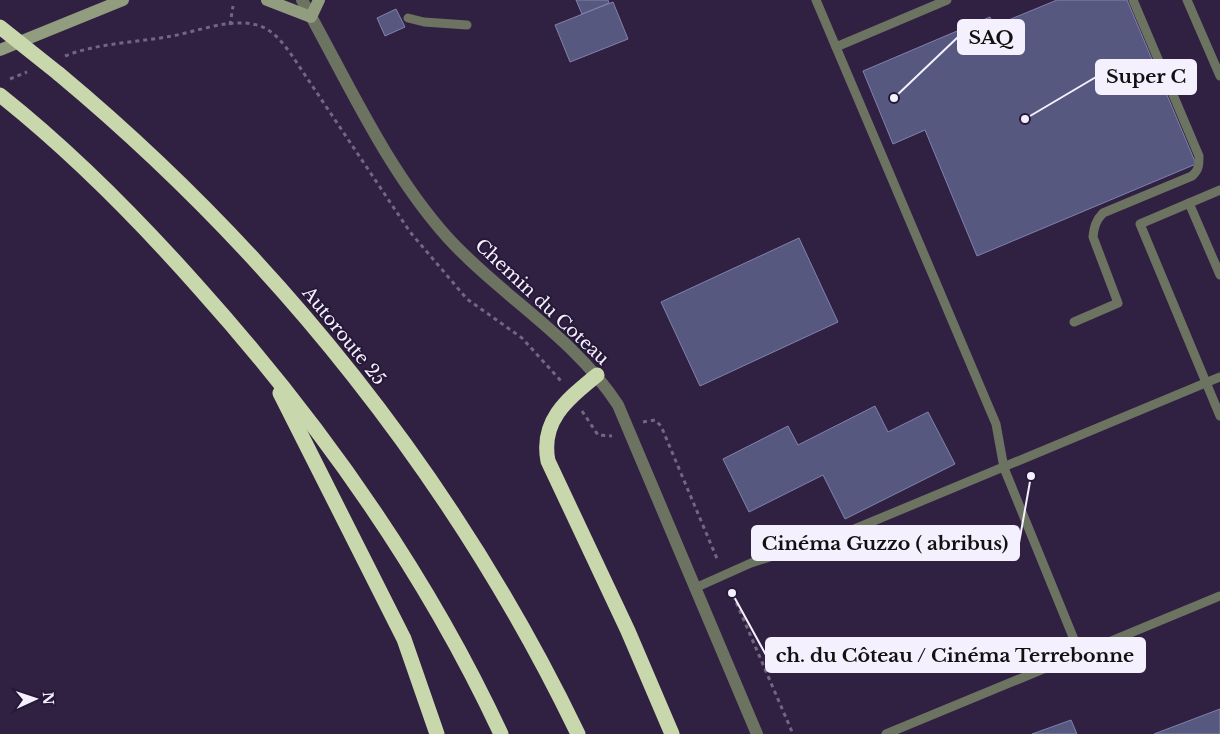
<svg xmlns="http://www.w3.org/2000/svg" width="1220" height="734" font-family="'Libre Baskerville',serif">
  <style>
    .building { fill: #57587f; stroke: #8182ac }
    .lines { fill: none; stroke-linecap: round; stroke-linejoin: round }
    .path { stroke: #726681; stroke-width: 3; stroke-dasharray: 4 4; stroke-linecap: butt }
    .service { stroke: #6d7361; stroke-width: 9 }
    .tertiary { stroke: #6d7361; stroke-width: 12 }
    .secondary { stroke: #929c7f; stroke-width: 12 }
    .motorway { stroke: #c9d8ac; stroke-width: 15 }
    .motorway-bridge { stroke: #c9d8ac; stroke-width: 15 }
    .labels { text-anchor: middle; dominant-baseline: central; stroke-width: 4; stroke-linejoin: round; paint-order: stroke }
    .street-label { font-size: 18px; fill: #f5f0fd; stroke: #261838 }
    .leader { fill: none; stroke: #f5f0fd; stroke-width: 2 }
    .callout-dot { fill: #f5f0fd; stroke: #261838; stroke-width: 2 }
    .callout { fill: #f5f0fd; stroke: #f5f0fd; stroke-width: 2 }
    .callout-label { font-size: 19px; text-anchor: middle; font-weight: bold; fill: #111 }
  </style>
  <rect width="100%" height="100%" fill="#302143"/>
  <g class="building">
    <path d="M576 0H608L609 3 582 14Z"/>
    <path d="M1057 0H1127L1196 164 977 256 925 130 893 144 863 71 990 17 994 26Z"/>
    <path d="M613 2 628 39 570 62 555 25Z"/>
    <path d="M396 9 405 27 385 36 377 18Z"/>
    <path d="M799 238 838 322 700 386 661 302Z"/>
    <path d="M875 406 888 432 928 412 955 464 845 519 823 475 749 512 723 459 788 426 798 445Z"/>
    <path d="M1220 709V734H1154Z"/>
    <path d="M1071 720 1077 734H1032Z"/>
  </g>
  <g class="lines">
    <g class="path">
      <path d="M230 25 233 6"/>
      <path d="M65 56C98 43 132 43 166 37 195 33 231 16 260 26 275 31 286 47 295 60L410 232 467 299 522 338 561 381"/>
      <path d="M10 79 27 72"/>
      <path d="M582 411 598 435 612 436"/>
      <path d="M643 422 655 420 661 426 718 561"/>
      <path d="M730 588 793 734"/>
    </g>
    <g class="service">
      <path d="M816 0 996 424 1004 468 1080 654"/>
      <path d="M1187 0 1220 76"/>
      <path d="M408 18 424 22 467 25"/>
      <path d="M836 47 947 0"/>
      <path d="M1220 190 1140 224 1220 416"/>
      <path d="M1189 203 1220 275"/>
      <path d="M1074 322 1118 303 1093 237C1094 227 1096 220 1103 213L1192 176C1199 170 1199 165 1199 156L1133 0"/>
      <path d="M695 588 751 563 852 530 1220 377"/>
      <path d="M886 734 1220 596"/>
    </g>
    <path class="tertiary" d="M302 0C347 80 386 169 448 238 502 297 574 337 618 405L757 734"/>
    <g class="secondary">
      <path d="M267 0 311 17 319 0"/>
      <path d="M0 50 123 0"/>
    </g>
    <g class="motorway">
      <path d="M59 74C276 255 455 479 578 734"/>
      <path d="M0 95C73 153 139 220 200 289 320 423 425 571 501 734"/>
      <path d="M597 375C568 399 540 420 548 461L628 631 672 734"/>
      <path d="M280 393 404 639 437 734"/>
    </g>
    <path class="motorway-bridge" d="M0 27 59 74"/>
  </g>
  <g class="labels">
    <g class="street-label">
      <text transform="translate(542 302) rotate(43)">Chemin du Coteau</text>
      <text transform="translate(344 336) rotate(51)">Autoroute 25</text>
    </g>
  </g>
  <path class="leader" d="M894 98L958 37M1025 119L1096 77M1031 476L1019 543M732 593L766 655"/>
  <g class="callout-dot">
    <circle cx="894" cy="98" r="5"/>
    <circle cx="1025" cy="119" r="5"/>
    <circle cx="1031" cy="476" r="5"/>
    <circle cx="732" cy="593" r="5"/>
  </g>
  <g class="callout">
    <rect x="958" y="20" width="66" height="34" rx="5"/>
    <rect x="1096" y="60" width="100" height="34" rx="5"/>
    <rect x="752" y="526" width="267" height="34" rx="5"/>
    <rect x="766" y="638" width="379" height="34" rx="5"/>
  </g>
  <g class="callout-label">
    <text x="991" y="44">SAQ</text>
    <text x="1146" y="83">Super C</text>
    <text x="885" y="550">Cinéma Guzzo ( abribus)</text>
    <text x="955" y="662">ch. du Côteau / Cinéma Terrebonne</text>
  </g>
  <g transform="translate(35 699) rotate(87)" stroke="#261838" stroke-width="4" paint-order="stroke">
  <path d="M0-4L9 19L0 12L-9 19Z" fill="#f5f0fd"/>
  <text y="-8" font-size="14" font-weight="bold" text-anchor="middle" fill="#f5f0fd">N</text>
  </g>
</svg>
